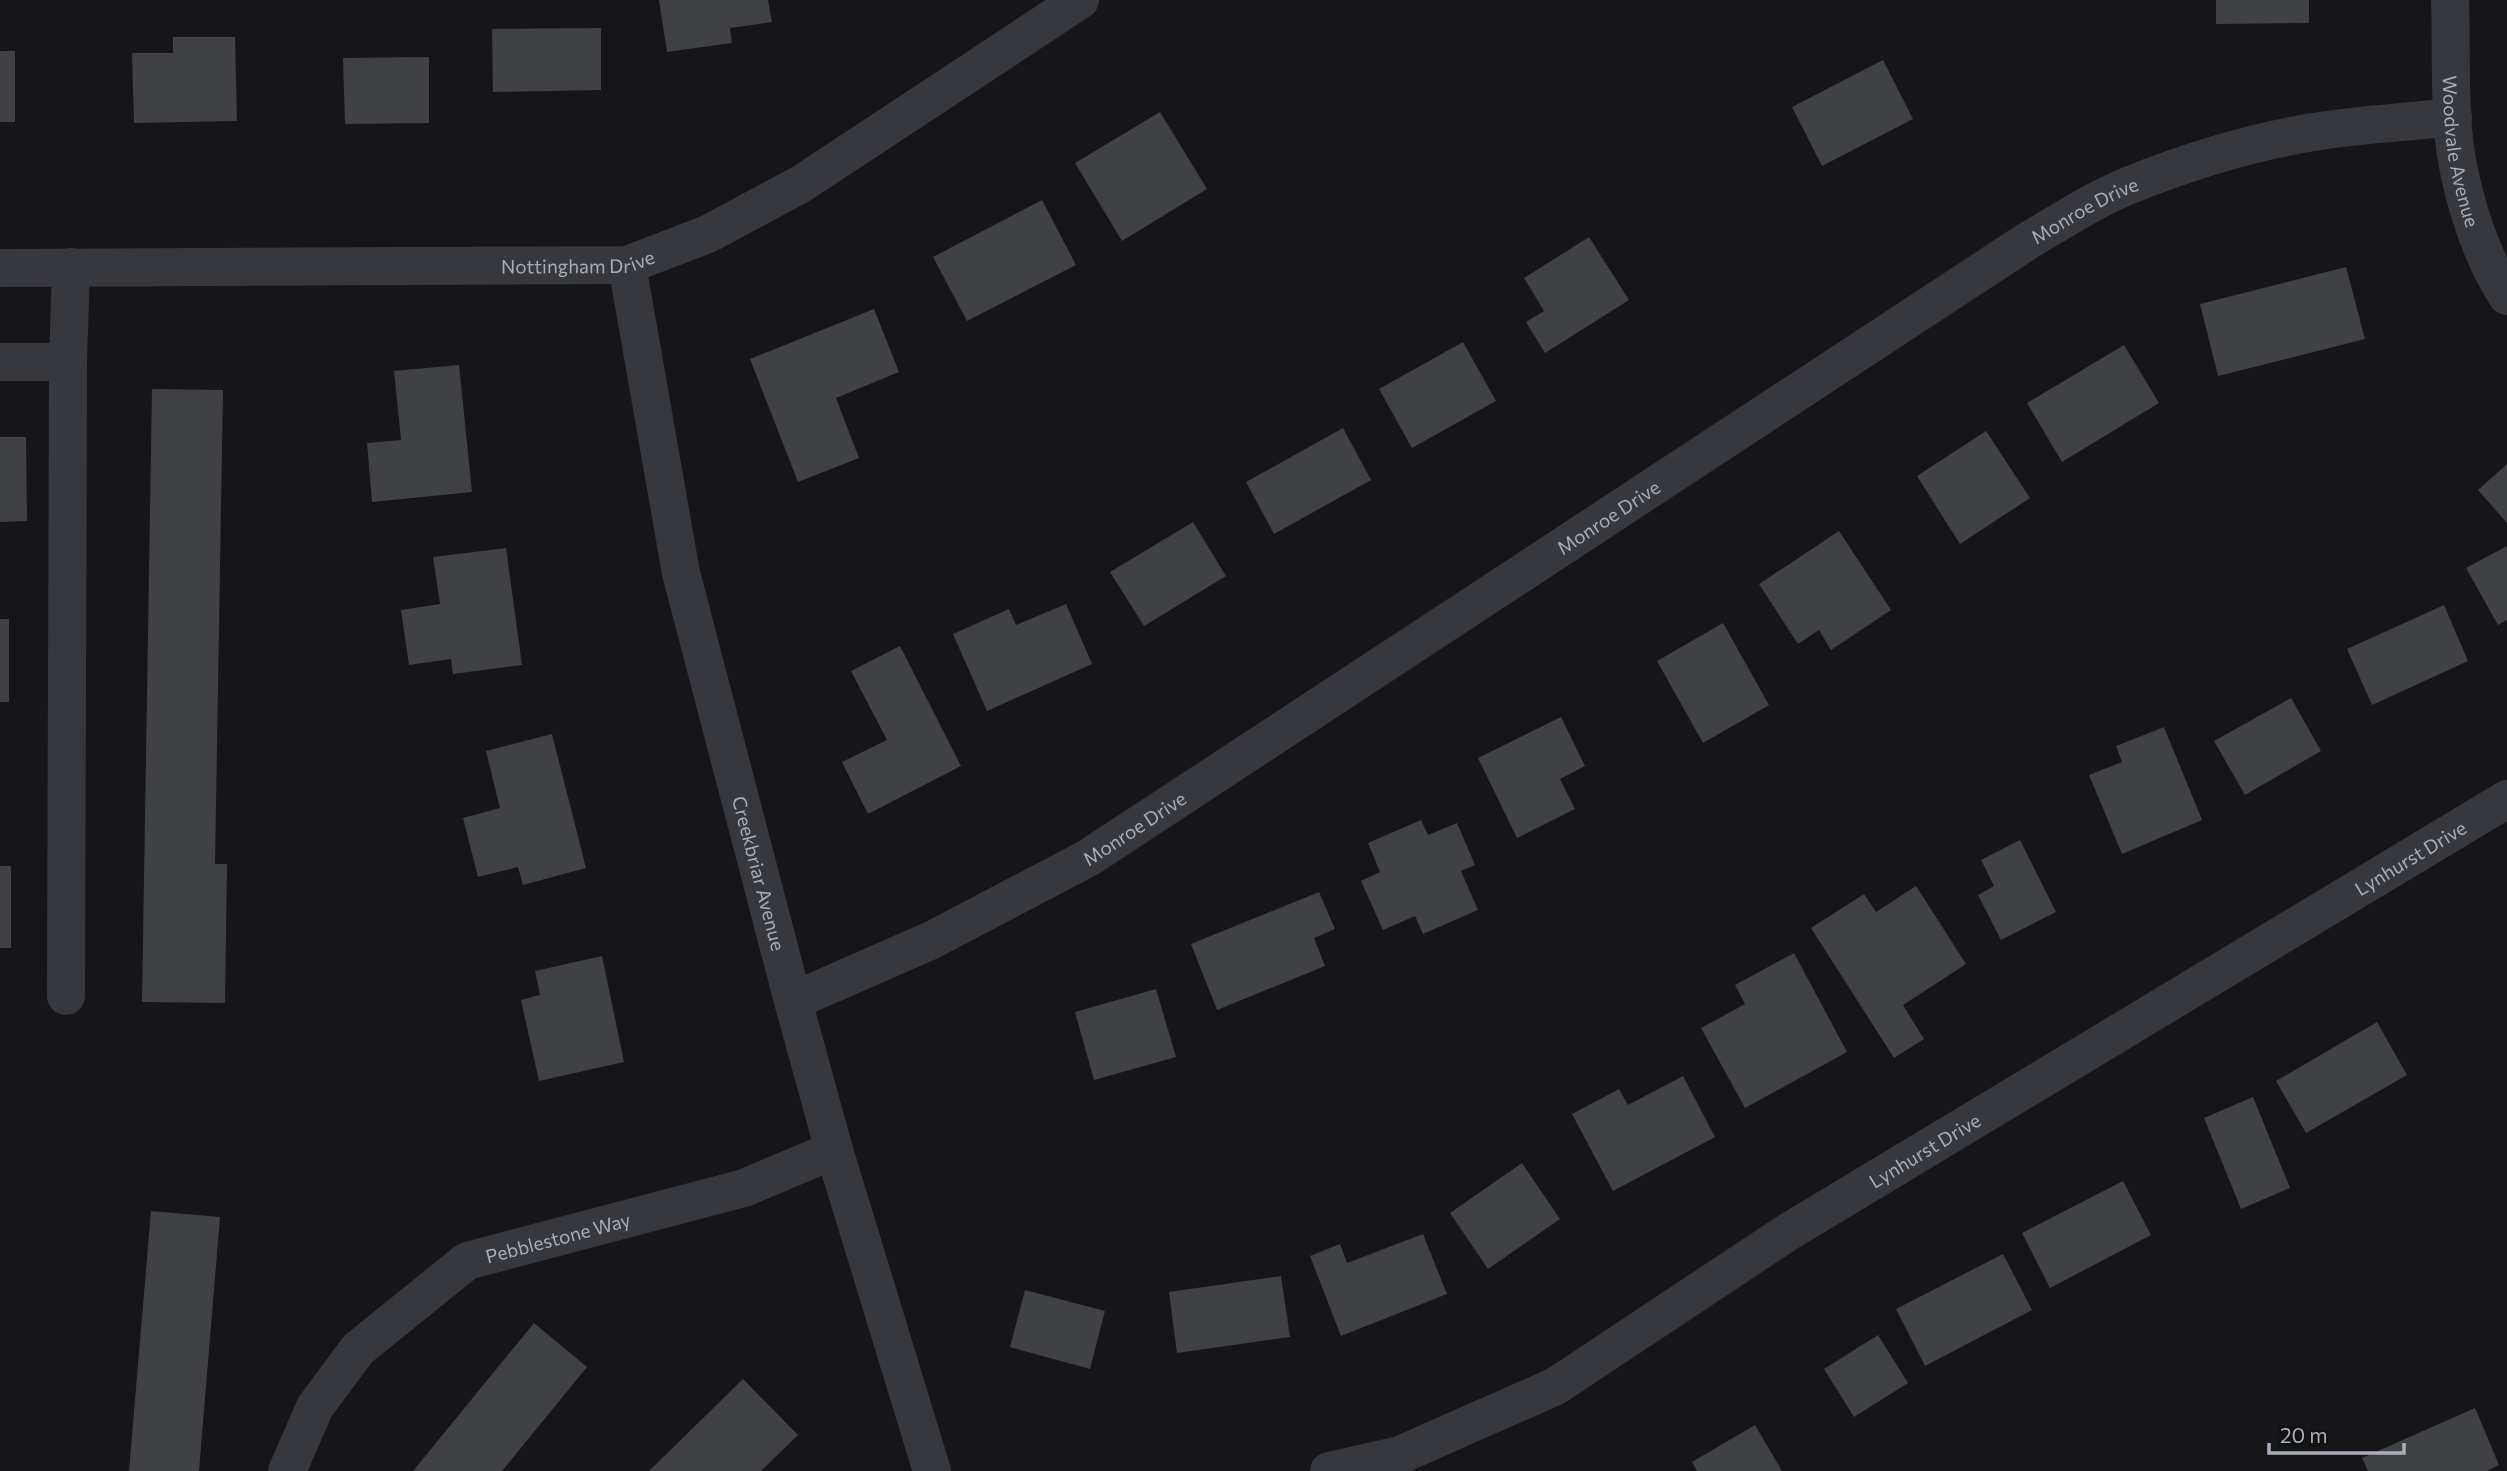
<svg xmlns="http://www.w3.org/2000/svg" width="2507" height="1471" font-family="Commissioner,sans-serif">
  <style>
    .building { fill: #404145 }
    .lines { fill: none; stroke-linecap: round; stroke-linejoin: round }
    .street { stroke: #37383d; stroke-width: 38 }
    .labels { text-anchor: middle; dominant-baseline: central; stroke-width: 5; stroke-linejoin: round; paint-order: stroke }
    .street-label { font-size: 19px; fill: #a8adb8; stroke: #111113 }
  </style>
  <rect width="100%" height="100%" fill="#161618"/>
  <g class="building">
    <path d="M659 0H768L772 22 730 28 732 43 667 52Z"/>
    <path d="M2216 0H2309V23L2216 24Z"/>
    <path d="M601 28V90L493 92 492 29Z"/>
    <path d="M173 37H235L237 121 134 123 132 53H173Z"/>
    <rect x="0" y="51" width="15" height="71"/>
    <path d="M429 57V123L345 124 343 58Z"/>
    <path d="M1883 60 1913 119 1822 166 1792 107Z"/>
    <path d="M1160 112 1207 189 1122 241 1075 163Z"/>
    <path d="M1042 200 1076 265 967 321 933 257Z"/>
    <path d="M1589 237 1629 300 1545 353 1526 322 1544 311 1524 278Z"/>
    <path d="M2346 267 2365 339 2218 376 2200 304Z"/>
    <path d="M874 309 899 372 836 398 859 458 798 482 750 359Z"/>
    <path d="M1463 342 1496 401 1412 448 1379 389Z"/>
    <path d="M2124 345 2159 403 2062 462 2027 403Z"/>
    <path d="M459 365 472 492 372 502 367 443 401 440 394 371Z"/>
    <path d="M152 389 223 390 215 864H227L225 1003 142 1002Z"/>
    <path d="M1343 428 1371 480 1274 534 1246 482Z"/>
    <path d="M1986 431 2030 498 1960 544 1917 476Z"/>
    <path d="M0 437H26L27 521 0 522Z"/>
    <path d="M2507 464V523L2478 490Z"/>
    <path d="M1193 522 1226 576 1144 626 1110 572Z"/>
    <path d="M1839 531 1891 610 1831 650 1819 630 1798 644 1759 584Z"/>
    <path d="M2507 546V620L2498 625 2466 568Z"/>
    <path d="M506 548 522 665 453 674 451 659 409 665 401 610 440 604 433 557Z"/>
    <path d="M1066 604 1092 664 987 711 953 634 1009 609 1016 625Z"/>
    <path d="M2444 605 2468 661 2372 705 2347 649Z"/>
    <rect x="0" y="619" width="9" height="83"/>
    <path d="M1723 623 1769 705 1703 743 1657 661Z"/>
    <path d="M900 646 961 766 868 814 842 762 887 740 851 671Z"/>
    <path d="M2291 698 2321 751 2245 795 2214 741Z"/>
    <path d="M1561 717 1585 766 1560 779 1575 809 1517 838 1478 758Z"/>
    <path d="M2164 727 2202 820 2122 854 2089 775 2122 762 2116 746Z"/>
    <path d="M552 734 586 868 523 885 518 867 478 877 463 818 500 808 486 751Z"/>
    <path d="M1421 820 1428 835 1457 823 1475 865 1461 871 1478 910 1423 934 1415 916 1383 930 1361 881 1380 872 1368 843Z"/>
    <path d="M2020 840 2056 912 2001 940 1978 895 1994 886 1981 860Z"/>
    <rect x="0" y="866" width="11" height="82"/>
    <path d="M1916 886 1966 964 1903 1005 1924 1039 1894 1058 1811 928 1864 894 1876 912Z"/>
    <path d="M1319 892 1335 929 1314 938 1325 966 1217 1010 1191 944Z"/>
    <path d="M1794 953 1847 1052 1745 1108 1701 1028 1745 1004 1735 985Z"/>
    <path d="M602 956 624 1062 539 1081 521 1000 540 995 535 971Z"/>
    <path d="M1156 989 1176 1057 1094 1080 1075 1012Z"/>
    <path d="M2377 1022 2407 1075 2306 1133 2276 1081Z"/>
    <path d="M1683 1076 1715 1137 1613 1191 1572 1114 1619 1089 1628 1105Z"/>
    <path d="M2253 1097 2290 1188 2241 1209 2204 1118Z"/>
    <path d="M1522 1163 1560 1219 1488 1269 1450 1213Z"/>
    <path d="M2123 1181 2151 1235 2050 1288 2022 1233Z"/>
    <path d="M151 1211 220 1217 199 1471H129Z"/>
    <path d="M1423 1234 1447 1294 1341 1336 1310 1256 1340 1244 1347 1263Z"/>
    <path d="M2003 1254 2032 1310 1925 1366 1896 1309Z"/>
    <path d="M1281 1276 1290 1337 1177 1353 1169 1292Z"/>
    <path d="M1025 1290 1105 1311 1090 1369 1010 1347Z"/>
    <path d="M534 1323 587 1367 502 1471H413Z"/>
    <path d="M1878 1335 1908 1383 1854 1417 1824 1369Z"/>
    <path d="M743 1379 798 1435 761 1471H649Z"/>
    <path d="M2475 1408 2499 1465 2487 1471H2368L2362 1458Z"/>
    <path d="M1755 1425 1782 1471H1697L1692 1462Z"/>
  </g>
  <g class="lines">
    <g class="street">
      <path id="s1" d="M2450 0C2452 52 2448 116 2458 166 2467 211 2482 257 2507 296"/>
      <path id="s2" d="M627 265 681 573 793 1001 834 1150 932 1471"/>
      <path id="s3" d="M0 268 627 265 708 234 801 184 1080 0"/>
      <path d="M0 362H68"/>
      <path d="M66 996 68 362 71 267"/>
      <path id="s4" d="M793 1001 932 940 1088 858 2026 242C2060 222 2093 200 2130 185 2190 161 2255 141 2320 131 2364 124 2409 122 2453 117"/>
      <path id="s5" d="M287 1471 315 1407 358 1349 467 1261 744 1188 834 1150"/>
      <path id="s6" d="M1329 1471 1400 1455 1556 1386 1788 1232 2507 799"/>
    </g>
  </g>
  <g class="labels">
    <g class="street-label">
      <text stroke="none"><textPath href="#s1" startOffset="152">Woodvale Avenue</textPath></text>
      <text stroke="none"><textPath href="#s4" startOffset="1517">Monroe Drive</textPath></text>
      <text stroke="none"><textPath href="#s3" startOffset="578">Nottingham Drive</textPath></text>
      <text stroke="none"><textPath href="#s4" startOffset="950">Monroe Drive</textPath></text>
      <text stroke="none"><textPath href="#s4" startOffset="383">Monroe Drive</textPath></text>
      <text stroke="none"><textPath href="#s6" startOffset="1248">Lynhurst Drive</textPath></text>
      <text stroke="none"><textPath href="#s2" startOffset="623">Creekbriar Avenue</textPath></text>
      <text stroke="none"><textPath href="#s6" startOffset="681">Lynhurst Drive</textPath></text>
      <text stroke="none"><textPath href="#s5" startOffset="376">Pebblestone Way</textPath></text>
    </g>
  </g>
  <path d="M2269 1443v10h135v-10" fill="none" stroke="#a8adb8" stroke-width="3.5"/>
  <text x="2280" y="1443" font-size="21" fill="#a8adb8" stroke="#111113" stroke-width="5" paint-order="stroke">20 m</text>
</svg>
